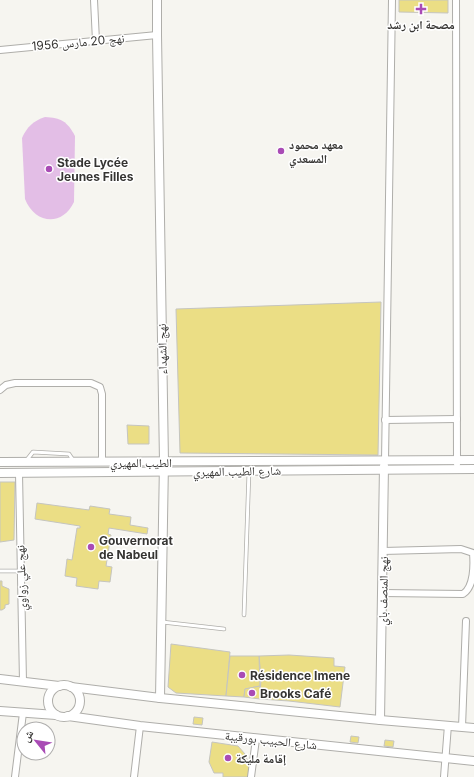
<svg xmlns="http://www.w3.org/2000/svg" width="474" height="777" font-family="Inter,'Noto Naskh Arabic',sans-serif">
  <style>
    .green { fill: #e3bee6 }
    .building { fill: #ebde85; stroke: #c5c5c0 }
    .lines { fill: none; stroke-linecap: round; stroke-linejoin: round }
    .service-casing { stroke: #afaeaa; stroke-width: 4.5 }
    .minor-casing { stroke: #afaeaa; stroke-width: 8 }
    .tertiary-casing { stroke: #afaeaa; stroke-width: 10 }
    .service { stroke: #fff; stroke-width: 3 }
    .minor { stroke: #fff; stroke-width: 6 }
    .tertiary { stroke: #fff; stroke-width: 8 }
    .poi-dot { fill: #a94bb5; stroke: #fff; stroke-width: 1.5 }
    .labels { text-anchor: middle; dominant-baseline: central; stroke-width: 3; stroke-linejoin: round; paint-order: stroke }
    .poi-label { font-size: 12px; font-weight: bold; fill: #363533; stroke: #fff; text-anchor: start }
    .street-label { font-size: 12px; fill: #363533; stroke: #fff }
  </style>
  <rect width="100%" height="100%" fill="#f6f5f0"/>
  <path class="green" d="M45 117C61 118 67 121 75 136L74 202C62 227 35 224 25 199L22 138C27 127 33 121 45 117Z"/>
  <g class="building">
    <path d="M399 0H448V13L399 12Z"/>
    <path d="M381 302 378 455 180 453 176 309Z"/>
    <path d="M127 425 149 426V444H128Z"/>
    <path d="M0 482H15L14 540 0 542Z"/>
    <path d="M37 503 89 510 90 506 110 509 109 514 131 517 130 525 148 528 147 534 109 528 108 534 111 535 106 566 112 567 110 582 99 581 98 589 76 586 77 578 65 576 67 559 72 560 77 528H80V526L35 519Z"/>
    <path d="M0 581H2V586L9 589V604L5 605V608L2 610H0Z"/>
    <path d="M171 644 230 652 226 696 176 693 168 687Z"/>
    <path d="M289 655 334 658V666L345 667 340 707 289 701 260 699 261 678 259 656Z"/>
    <path d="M230 656H259L260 686 245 689 244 697 226 696Z"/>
    <path d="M260 686V699L244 697 245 689Z"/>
    <path d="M194 717 203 718 202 725 193 724Z"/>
    <path d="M351 736 359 737 358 743 350 742Z"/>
    <path d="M385 740 394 741 393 747 384 746Z"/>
    <path d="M212 742 238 746 245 754 250 768V777H223V773H214L209 762Z"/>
  </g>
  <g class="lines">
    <g class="service-casing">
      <g id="service">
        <path d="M26 461 33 452 69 454 73 460"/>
        <path d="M0 571H20"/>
        <path d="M244 615 249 471"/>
        <path d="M162 622 224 629"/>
      </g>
    </g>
    <g class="minor-casing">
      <g id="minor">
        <path d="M94 0 96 41"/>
        <path d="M456 0 457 464"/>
        <path d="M0 50 157 35"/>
        <path d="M0 390 6 385 15 383H91L100 387 102 394V462"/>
        <path d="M385 420 457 419"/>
        <path d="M385 461 392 0"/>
        <path d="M19 473 23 682"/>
        <path d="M383 593 463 594C474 587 474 565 473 553L461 549 383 551"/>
        <path d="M462 727 466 621"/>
        <path d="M15 777 23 713"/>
        <path d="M134 777 140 726"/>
        <path d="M251 777 256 739"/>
        <path d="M444 777 448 725"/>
      </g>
    </g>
    <g class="tertiary-casing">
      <g id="tertiary">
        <path d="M157 0V35L164 462 160 698"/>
        <path d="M0 462 474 460"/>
        <path d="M0 473 474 469"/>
        <path d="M0 679 59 686"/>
        <circle cx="64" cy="701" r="16"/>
        <path d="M71 687 160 698 380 720 474 728"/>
        <path d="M0 711 56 715"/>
        <path d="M68 716 140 726 474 761"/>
        <path d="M380 720 384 466"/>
      </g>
    </g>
    <use href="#service" class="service"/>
    <use href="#minor" class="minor"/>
    <use href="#tertiary" class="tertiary"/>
  </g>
  <g class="poi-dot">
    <path d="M419 3h4v4h4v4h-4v4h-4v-4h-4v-4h4z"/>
    <circle cx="281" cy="151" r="4"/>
    <circle cx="49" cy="169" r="4"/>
    <circle cx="91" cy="547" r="4"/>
    <circle cx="242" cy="675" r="4"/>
    <circle cx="252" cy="693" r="4"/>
    <circle cx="228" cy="758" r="4"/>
  </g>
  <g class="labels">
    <g class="poi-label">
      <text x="421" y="24" text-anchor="middle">مصحة ابن رشد</text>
      <text x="289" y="144">معهد محمود<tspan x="289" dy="14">المسعدي</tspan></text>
      <text x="57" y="162">Stade Lycée<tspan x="57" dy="14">Jeunes Filles</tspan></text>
      <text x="99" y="540">Gouvernorat<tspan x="99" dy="14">de Nabeul</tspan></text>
      <text x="250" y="675">Résidence Imene</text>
      <text x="260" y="693">Brooks Café</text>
      <text x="236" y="758">إقامة مليكة</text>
    </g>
    <g class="street-label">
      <text transform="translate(78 42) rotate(-5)">نهج 20 مارس 1956</text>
      <text transform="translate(162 349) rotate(-91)">نهج الشهداء</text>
      <text x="141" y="462">الطيب المهيري</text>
      <text transform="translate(237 471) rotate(-1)">شارع الطيب المهيري</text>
      <text transform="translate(21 578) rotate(-92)">نهج علي زواوي</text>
      <text transform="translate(383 591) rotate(-89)">نهج المنصف باي</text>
      <text transform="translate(271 740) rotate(6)">شارع الحبيب بورقيبة</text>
    </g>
  </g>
  <g transform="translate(36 741) rotate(300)"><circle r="19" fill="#ffffff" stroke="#afaead"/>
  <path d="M0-3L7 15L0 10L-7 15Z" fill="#a94bb5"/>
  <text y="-6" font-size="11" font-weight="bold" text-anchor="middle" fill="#363533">ش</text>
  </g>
</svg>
